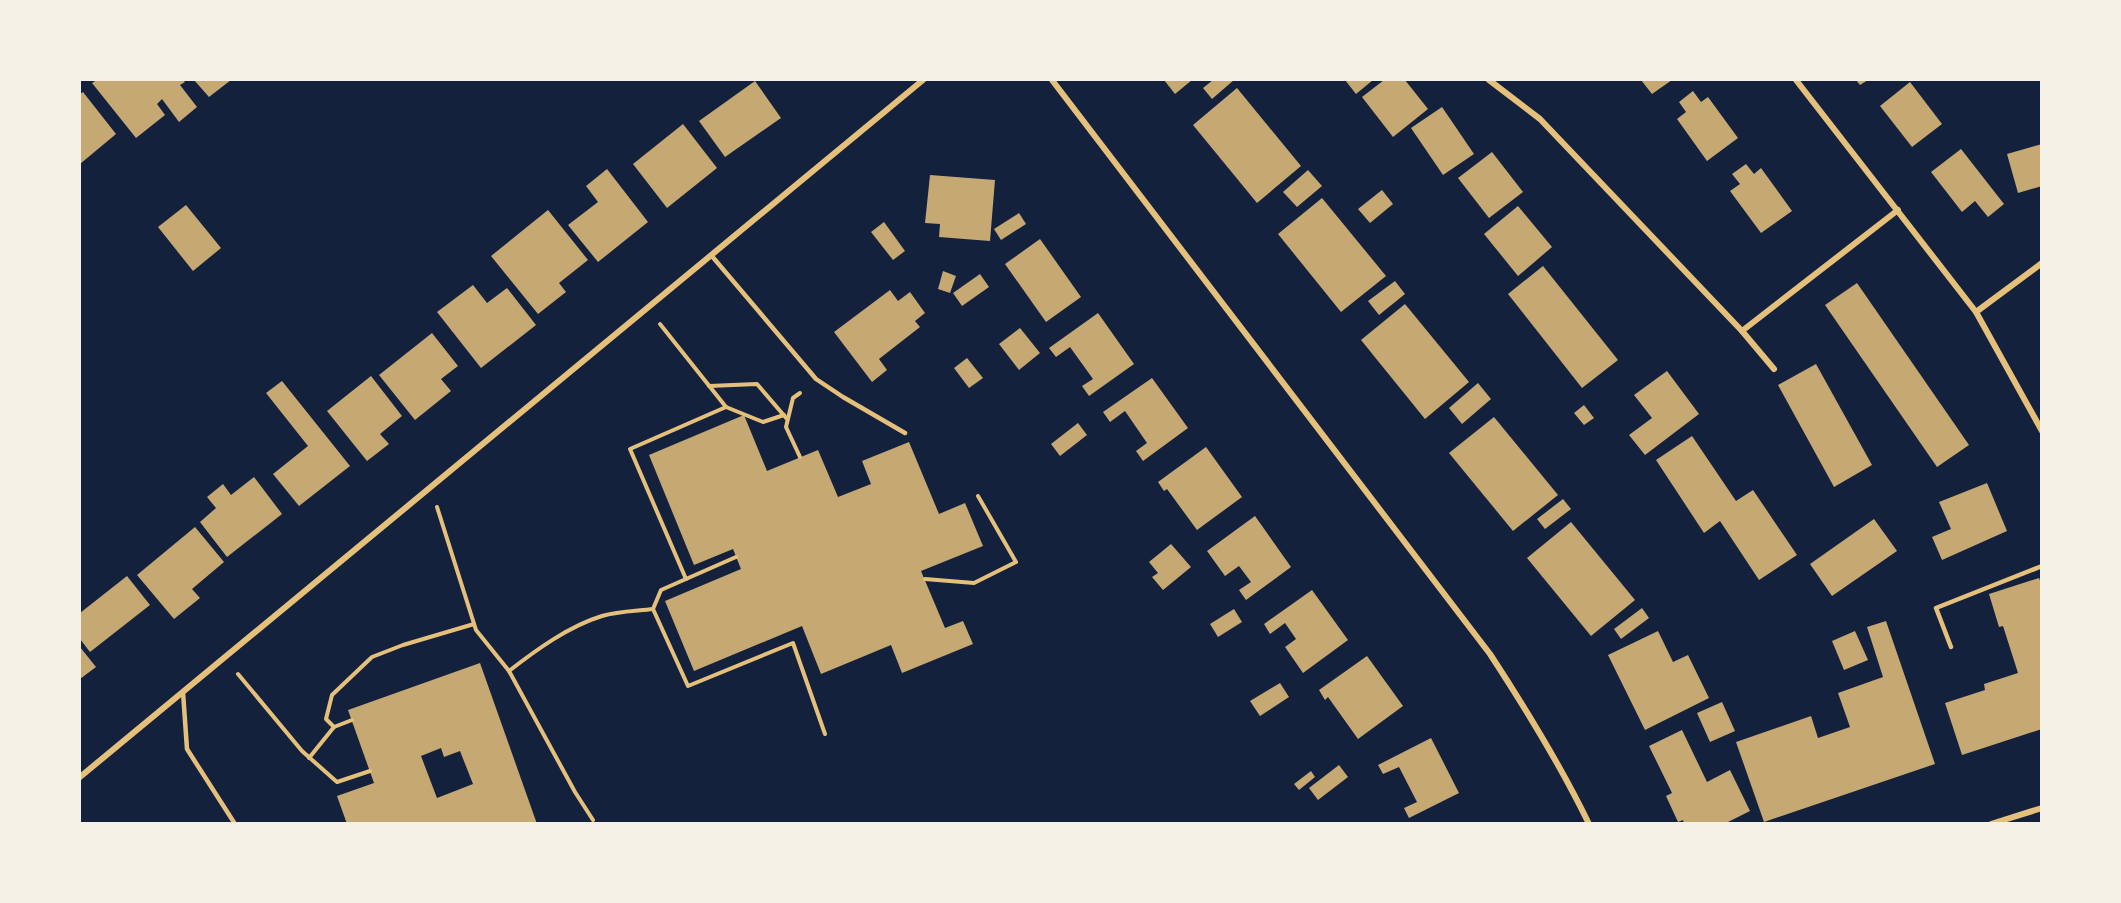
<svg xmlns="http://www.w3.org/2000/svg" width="2121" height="903" font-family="'Sofia Sans Condensed',sans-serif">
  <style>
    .building { fill: #c6a872; fill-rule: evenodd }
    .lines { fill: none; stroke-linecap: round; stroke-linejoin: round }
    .path { stroke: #e5c07b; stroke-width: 4 }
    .service { stroke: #e5c07b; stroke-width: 4.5 }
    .minor { stroke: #e5c07b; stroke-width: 6 }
  </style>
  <rect width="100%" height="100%" fill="#14213d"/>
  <g class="building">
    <path d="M97 80H183L185 82 180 85 197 107 179 122 162 99 157 104 165 115 136 138 92 83Z"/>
    <path d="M194 80H231L209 97Z"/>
    <path d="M1164 80H1192L1175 94Z"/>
    <path d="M1213 80H1234L1212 99 1203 88Z"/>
    <path d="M1345 80H1373L1356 94Z"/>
    <path d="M1384 80H1405L1428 109 1393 137 1362 97Z"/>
    <path d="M1641 80H1672L1652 94Z"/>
    <path d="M1856 80H1868L1860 85Z"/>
    <path d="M755 81 781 118 725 157 699 121Z"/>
    <path d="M1910 82 1942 124 1912 147 1880 106Z"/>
    <path d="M1237 88 1301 166 1257 203 1193 125Z"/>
    <path d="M1693 91 1701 102 1708 97 1738 138 1707 161 1677 119 1686 112 1679 102Z"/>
    <path d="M83 92 116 134 80 164V94Z"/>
    <path d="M1442 107 1474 154 1443 175 1411 128Z"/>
    <path d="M683 124 717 168 667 208 633 164Z"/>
    <path d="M2042 144V186L2018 193 2007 154Z"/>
    <path d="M1961 149 2004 204 1988 217 1975 201 1962 212 1931 172Z"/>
    <path d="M1492 152 1523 192 1489 218 1458 178Z"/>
    <path d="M1746 164 1754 174 1761 168 1792 211 1761 233 1730 191 1740 184 1732 174Z"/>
    <path d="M607 169 648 222 598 262 568 225 598 202 586 186Z"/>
    <path d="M1308 170 1322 186 1297 207 1283 192Z"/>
    <path d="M930 175 995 180 990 241 939 237 940 224 925 223Z"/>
    <path d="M1382 190 1393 204 1370 223 1358 209Z"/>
    <path d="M1322 198 1386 276 1341 312 1278 234Z"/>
    <path d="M186 205 221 248 193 271 158 227Z"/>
    <path d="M1518 206 1552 247 1518 276 1484 234Z"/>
    <path d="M548 210 588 260 559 283 566 292 538 314 491 256Z"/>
    <path d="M1019 213 1026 224 1001 240 994 229Z"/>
    <path d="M884 222 905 251 893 260 871 232Z"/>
    <path d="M1040 239 1081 297 1046 322 1005 264Z"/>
    <path d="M1543 266 1618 360 1582 388 1508 294Z"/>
    <path d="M943 271 956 276 950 293 938 289Z"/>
    <path d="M980 274 989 287 962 306 953 293Z"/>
    <path d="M1395 281 1405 294 1379 315 1368 301Z"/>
    <path d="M1857 283 1969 445 1937 467 1825 305Z"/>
    <path d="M473 285 487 303 507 288 536 325 481 368 437 312Z"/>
    <path d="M890 290 898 301 910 292 925 313 915 321 920 327 879 359 887 370 872 382 834 332Z"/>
    <path d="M1405 304 1469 382 1425 419 1361 340Z"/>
    <path d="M1098 313 1134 364 1089 396 1082 386 1093 379 1070 347 1056 357 1049 348Z"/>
    <path d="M1020 328 1040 353 1019 370 999 344Z"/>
    <path d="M432 333 458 366 441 379 451 391 415 420 379 375Z"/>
    <path d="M967 358 983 378 969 388 954 368Z"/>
    <path d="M1816 364 1872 465 1834 487 1778 385Z"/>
    <path d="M1667 371 1699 414 1645 455 1629 435 1652 418 1634 395Z"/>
    <path d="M371 376 402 416 380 434 389 444 367 461 327 411Z"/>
    <path d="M1152 378 1188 428 1143 461 1136 451 1147 443 1125 411 1110 422 1103 412Z"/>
    <path d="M282 381 350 466 299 506 273 474 308 446 266 393Z"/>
    <path d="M1478 383 1491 399 1462 424 1449 408Z"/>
    <path d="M1584 405 1594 418 1584 425 1574 413Z"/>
    <path d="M744 415 767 471 818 450 838 497 871 484 862 461 909 442 939 514 965 503 983 546 921 571 945 628 963 621 973 644 902 673 891 645 821 674 802 626 694 671 665 601 741 569 733 549 694 565 649 455Z"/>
    <path d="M1494 417 1558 495 1513 531 1449 453Z"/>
    <path d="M1078 423 1087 435 1060 456 1051 444Z"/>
    <path d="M1692 436 1736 501 1753 490 1797 555 1759 580 1720 521 1704 533 1656 460Z"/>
    <path d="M1206 447 1242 497 1197 530 1167 489 1164 491 1158 482Z"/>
    <path d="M254 477 282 514 227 557 200 522 216 508 207 497 223 484 231 495Z"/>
    <path d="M1987 483 2007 531 1942 560 1932 537 1951 529 1939 502Z"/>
    <path d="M1563 499 1571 509 1545 529 1537 519Z"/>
    <path d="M1255 516 1291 567 1246 600 1239 590 1251 582 1239 566 1225 576 1207 551Z"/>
    <path d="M1874 519 1897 551 1832 596 1810 564Z"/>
    <path d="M1571 522 1635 600 1591 636 1527 558Z"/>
    <path d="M195 527 224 562 192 589 200 598 174 619 137 575Z"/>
    <path d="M1171 544 1191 567 1163 590 1152 577 1158 573 1149 562Z"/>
    <path d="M127 576 150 605 90 652 80 639V613Z"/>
    <path d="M2039 578 2042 586V729L1962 755 1945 703 1985 690 1984 684 2018 673 2003 626 1999 627 1989 594Z"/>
    <path d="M1312 590 1348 640 1303 673 1285 647 1296 639 1285 623 1270 634 1264 624Z"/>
    <path d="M1642 608 1649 618 1621 639 1614 629Z"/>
    <path d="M1234 609 1242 622 1218 637 1210 624Z"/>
    <path d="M1886 621 1935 764 1764 822 1736 742 1811 716 1818 738 1850 727 1838 693 1883 677 1867 627Z"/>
    <path d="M1658 631 1673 662 1688 655 1709 698 1645 730 1608 655Z"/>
    <path d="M1855 631 1868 660 1844 670 1832 641Z"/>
    <path d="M80 647 96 667 80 679Z"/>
    <path d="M1367 656 1403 706 1358 739 1328 697 1325 700 1319 690Z"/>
    <path d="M480 663 537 824H347L337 796 374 783 348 710ZM441 748 444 757 460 751 473 784 437 798 421 756Z"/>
    <path d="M1280 683 1289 697 1260 716 1250 701Z"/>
    <path d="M1722 702 1735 731 1710 742 1697 713Z"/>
    <path d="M1682 730 1707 782 1730 770 1750 811 1724 824H1684L1683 820 1678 822 1666 796 1672 793 1649 746Z"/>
    <path d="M1431 738 1459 793 1409 818 1404 808 1417 802 1399 767 1383 774 1378 765Z"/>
    <path d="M1339 765 1348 777 1318 800 1309 788Z"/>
    <path d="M1311 771 1315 777 1299 790 1294 784Z"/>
  </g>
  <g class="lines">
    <g class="path">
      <path d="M660 324 726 407"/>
      <path d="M709 386 757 384 787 419"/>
      <path d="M800 393 793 398 786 427 800 457"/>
      <path d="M437 507 476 630 509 671 575 792 593 820"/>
      <path d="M686 579 630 449 726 407 763 422 784 415"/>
      <path d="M925 579 974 583 1016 562 978 496"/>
      <path d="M653 609 688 686 793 643 825 734"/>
      <path d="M509 671C536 650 569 626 602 616 618 611 637 611 653 609L661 590 736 557"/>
      <path d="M238 674 302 751 337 782 370 771"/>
      <path d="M352 720 334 727 326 719 332 695 372 657 403 645 474 624"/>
      <path d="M309 758 334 727"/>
    </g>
    <g class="service">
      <path d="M711 255 816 379 843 397 905 433"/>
      <path d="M1951 647 1936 608 2042 566"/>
      <path d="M183 692 187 749 235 824"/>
    </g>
    <g class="minor">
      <path d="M1052 80 1490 654C1526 709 1560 764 1589 824"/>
      <path d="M1489 80 1540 119 1742 331 1774 369"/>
      <path d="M1796 80 1976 312 2042 431"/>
      <path d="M1976 312 2042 263"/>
      <path d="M1742 331 1898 210"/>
      <path d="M80 777 923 80"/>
      <path d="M1991 824 2042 808"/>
    </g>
  </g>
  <rect width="2121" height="903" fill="none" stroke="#f6f1e7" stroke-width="162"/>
</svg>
